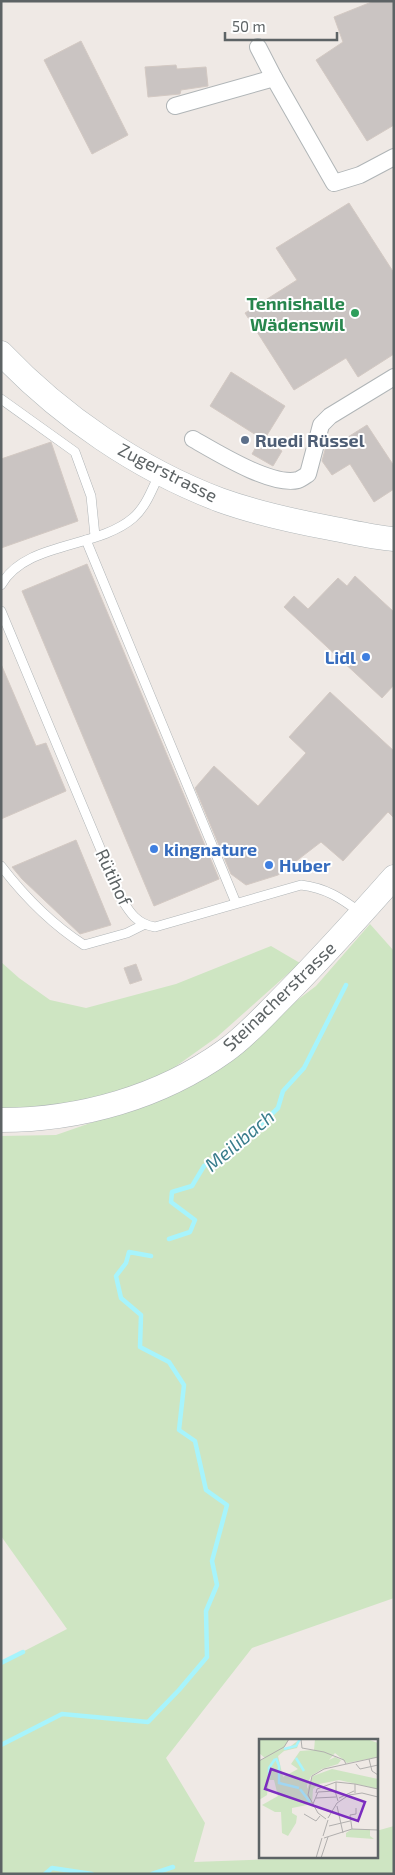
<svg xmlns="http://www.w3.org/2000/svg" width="395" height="1875" font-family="'Exo 2',sans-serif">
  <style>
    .green { fill: #cee5c2 }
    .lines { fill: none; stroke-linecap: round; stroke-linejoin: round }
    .stream { stroke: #a7f4fc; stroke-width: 4.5 }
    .building { fill: #cac4c2; stroke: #d3c9c3 }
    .lane-casing { stroke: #b0b5b7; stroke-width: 10 }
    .street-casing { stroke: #b0b5b7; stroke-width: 18 }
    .secondary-casing { stroke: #afb5b7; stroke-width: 25 }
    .lane { stroke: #fff; stroke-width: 9 }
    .street { stroke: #fff; stroke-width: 16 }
    .secondary { stroke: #fff; stroke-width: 24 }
    .leisure-dot { fill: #2e9e5b; stroke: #fff; stroke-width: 2 }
    .service-dot { fill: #5c6f8a; stroke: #fff; stroke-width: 2 }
    .shop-dot { fill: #3f7fe0; stroke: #fff; stroke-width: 2 }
    .labels { text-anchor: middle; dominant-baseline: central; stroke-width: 4; stroke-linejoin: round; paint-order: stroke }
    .leisure-label { font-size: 18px; font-weight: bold; fill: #27864d; stroke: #fff; text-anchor: end }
    .service-label { font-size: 18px; font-weight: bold; fill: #4e5e75; stroke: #fff; text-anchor: start }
    .street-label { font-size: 18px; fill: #5d6365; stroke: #fff }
    .shop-label { font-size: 18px; font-weight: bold; fill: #366cbe; stroke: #fff; text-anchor: start }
    .water-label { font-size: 19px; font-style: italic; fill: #397d8c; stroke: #fff }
    .inset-river { fill: none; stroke: #a7f4fc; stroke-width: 2.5 }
    .inset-road { fill: none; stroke: #b1afae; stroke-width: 1 }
    .view { fill: #7b2cbf; fill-opacity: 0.15; stroke: #7b2cbf; stroke-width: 2.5 }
    .inset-edge { fill: none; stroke: #5d6365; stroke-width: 2.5 }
  </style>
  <rect width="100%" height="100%" fill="#efe9e5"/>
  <g class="green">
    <path d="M370 924 394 951V1598L252 1648 166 1758 205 1823 194 1862 276 1859 287 1856H376V1831L394 1826V1874H1V1663L67 1629 1 1536V1136L56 1135 142 1105 228 1053 316 986Z"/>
    <path d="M271 946 300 963 217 1037 137 1094 1 1113V962L19 978 50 1000 86 1008 176 984Z"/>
  </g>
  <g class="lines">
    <g class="stream">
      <path d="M169 1239 190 1232 195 1220 171 1202 172 1192 192 1186 204 1166 236 1148 278 1108 283 1091 304 1068 346 985"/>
      <path d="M1 1663 23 1652"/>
      <path d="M1 1745 62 1714 148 1722 179 1690 207 1657 206 1611 217 1585 212 1561 227 1505 206 1490 195 1441 179 1430 184 1385 169 1362 140 1347 141 1315 121 1298 116 1276 126 1263 129 1252 151 1256"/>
      <path d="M45 1874 52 1868 92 1874"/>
      <path d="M152 1874 173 1867"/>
    </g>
  </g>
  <g class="building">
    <path d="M374 1H394V125L367 141 316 60 343 42 334 17Z"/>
    <path d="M81 41 128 135 92 154 44 60Z"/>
    <path d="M176 65 177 69 206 67 208 86 181 90 180 94 148 97 145 67Z"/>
    <path d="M349 203 394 273V354L358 377 346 358 294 390 245 313 297 280 276 248Z"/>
    <path d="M231 372 285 406 264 440 210 406Z"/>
    <path d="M367 425 394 466V489L374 502 350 464 332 475 322 461 326 446 335 440 337 444Z"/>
    <path d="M261 438 282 451 273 466 252 454Z"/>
    <path d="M51 442 78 521 1 548V459Z"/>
    <path d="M87 564 219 879 154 906 22 591Z"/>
    <path d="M355 576 394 612V685L382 698 284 607 294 596 308 609 338 578 347 586Z"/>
    <path d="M1 664 36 746 46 743 66 791 1 819Z"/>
    <path d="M330 692 394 751V818L388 812 343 861 321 842 278 875 246 885 231 874 195 788 214 766 258 806 306 753 289 737Z"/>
    <path d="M76 840 111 925 80 934 22 879 12 867Z"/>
    <path d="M136 964 142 980 130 984 124 968Z"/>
  </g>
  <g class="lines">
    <g class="lane-casing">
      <g id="lane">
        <path d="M1 399 75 452 91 496 95 536"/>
        <path d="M86 540 236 903"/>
        <path d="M1 585C26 541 97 549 133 518 146 507 152 489 159 475"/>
        <path d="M1 611 121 898C130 913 137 924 155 927L301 885C326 888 341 898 361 913"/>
        <path d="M1 866C24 896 53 925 84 945L127 933 143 925"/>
      </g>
    </g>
    <g class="street-casing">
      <g id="street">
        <path d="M258 47 274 78"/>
        <path d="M175 106 274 78 334 183 360 175 394 157"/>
        <path d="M193 439C216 452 272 487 298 480 301 479 305 476 308 474L321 425 330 416 394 377"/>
      </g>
    </g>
    <g class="secondary-casing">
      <g id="secondary">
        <path d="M1 353C61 416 138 469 220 500 256 513 293 521 330 528 352 532 372 537 394 539"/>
        <path d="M1 1120C80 1120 161 1097 225 1051 245 1037 261 1019 278 1002 318 962 356 920 394 877"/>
      </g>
    </g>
    <use href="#lane" class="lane"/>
    <use href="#street" class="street"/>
    <use href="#secondary" class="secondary"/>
  </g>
  <circle class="leisure-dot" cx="355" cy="313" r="5"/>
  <circle class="service-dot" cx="245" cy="440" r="5"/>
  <g class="shop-dot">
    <circle cx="366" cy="657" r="5"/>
    <circle cx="154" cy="849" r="5"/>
    <circle cx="269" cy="865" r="5"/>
  </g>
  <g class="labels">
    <g class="leisure-label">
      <text x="345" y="303">Tennishalle<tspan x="345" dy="21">Wädenswil</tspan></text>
    </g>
    <g class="service-label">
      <text x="255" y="440">Ruedi Rüssel</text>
    </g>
    <g class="street-label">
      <text transform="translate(168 472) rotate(27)">Zugerstrasse</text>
      <text transform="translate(114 877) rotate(65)">Rütihof</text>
      <text transform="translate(279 996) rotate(-44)">Steinacherstrasse</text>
    </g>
    <g class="shop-label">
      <text x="356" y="657" text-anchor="end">Lidl</text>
      <text x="164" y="849">kingnature</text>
      <text x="279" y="865">Huber</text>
    </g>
    <g class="water-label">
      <text transform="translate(239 1140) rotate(-40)">Meilibach</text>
    </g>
  </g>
  <g transform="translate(259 1739)">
    <rect width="119" height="119" fill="#efe9e5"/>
    <path d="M0 0H30L25 9 28 10 41 0 38 9 25 12 19 17 24 38 39 30 32 25 41 12 55 11 56 0H108L119 4V18L88 24 76 14 70 21 76 18 82 21 79 25 63 30 52 37 48 46V50L54 37 73 30 119 40V50L80 41 60 45 54 50 53 65 33 69V74L38 77 37 84 29 97 23 94 22 73H16L3 66 19 57 15 41H10L8 56 0 61V22L6 19 0 14ZM93 90H111V97L115 100 87 98V94Z" fill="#cee5c2"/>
    <path class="inset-river" d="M25 10 37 7 41 0M17 19 20 27V44L40 49M37 19 45 32M10 39V29L16 20M41 50 51 63"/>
    <path class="inset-road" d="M42 0 43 9 65 13 85 21 87 25M110 20 113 32 119 36M0 22 25 8 30 0M97 25 101 30 119 26M77 43 96 45M57 54 58 50 77 43V53M96 54V45L119 50M57 59 77 58M80 59 95 52M54 65 59 53 76 52 79 62M78 67 84 94M45 75 57 82 61 77M69 79 78 64 90 56 103 54 119 58M67 80 59 74 49 56 53 37 65 30 119 18M70 87 91 82M93 90 91 76 97 75V69M64 97 69 81M65 99 93 90 119 91M57 119 63 99M62 119 69 98"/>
    <path class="view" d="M12 30 106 63 99 82 6 50Z"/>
    <rect width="119" height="119" class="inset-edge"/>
  </g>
  <rect width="395" height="1875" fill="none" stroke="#5d6365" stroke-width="5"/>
  <path d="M225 32v8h112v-8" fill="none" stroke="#5d6365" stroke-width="2.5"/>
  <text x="232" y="32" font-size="15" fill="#5d6365" stroke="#ffffff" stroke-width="4" paint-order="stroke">50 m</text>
</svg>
